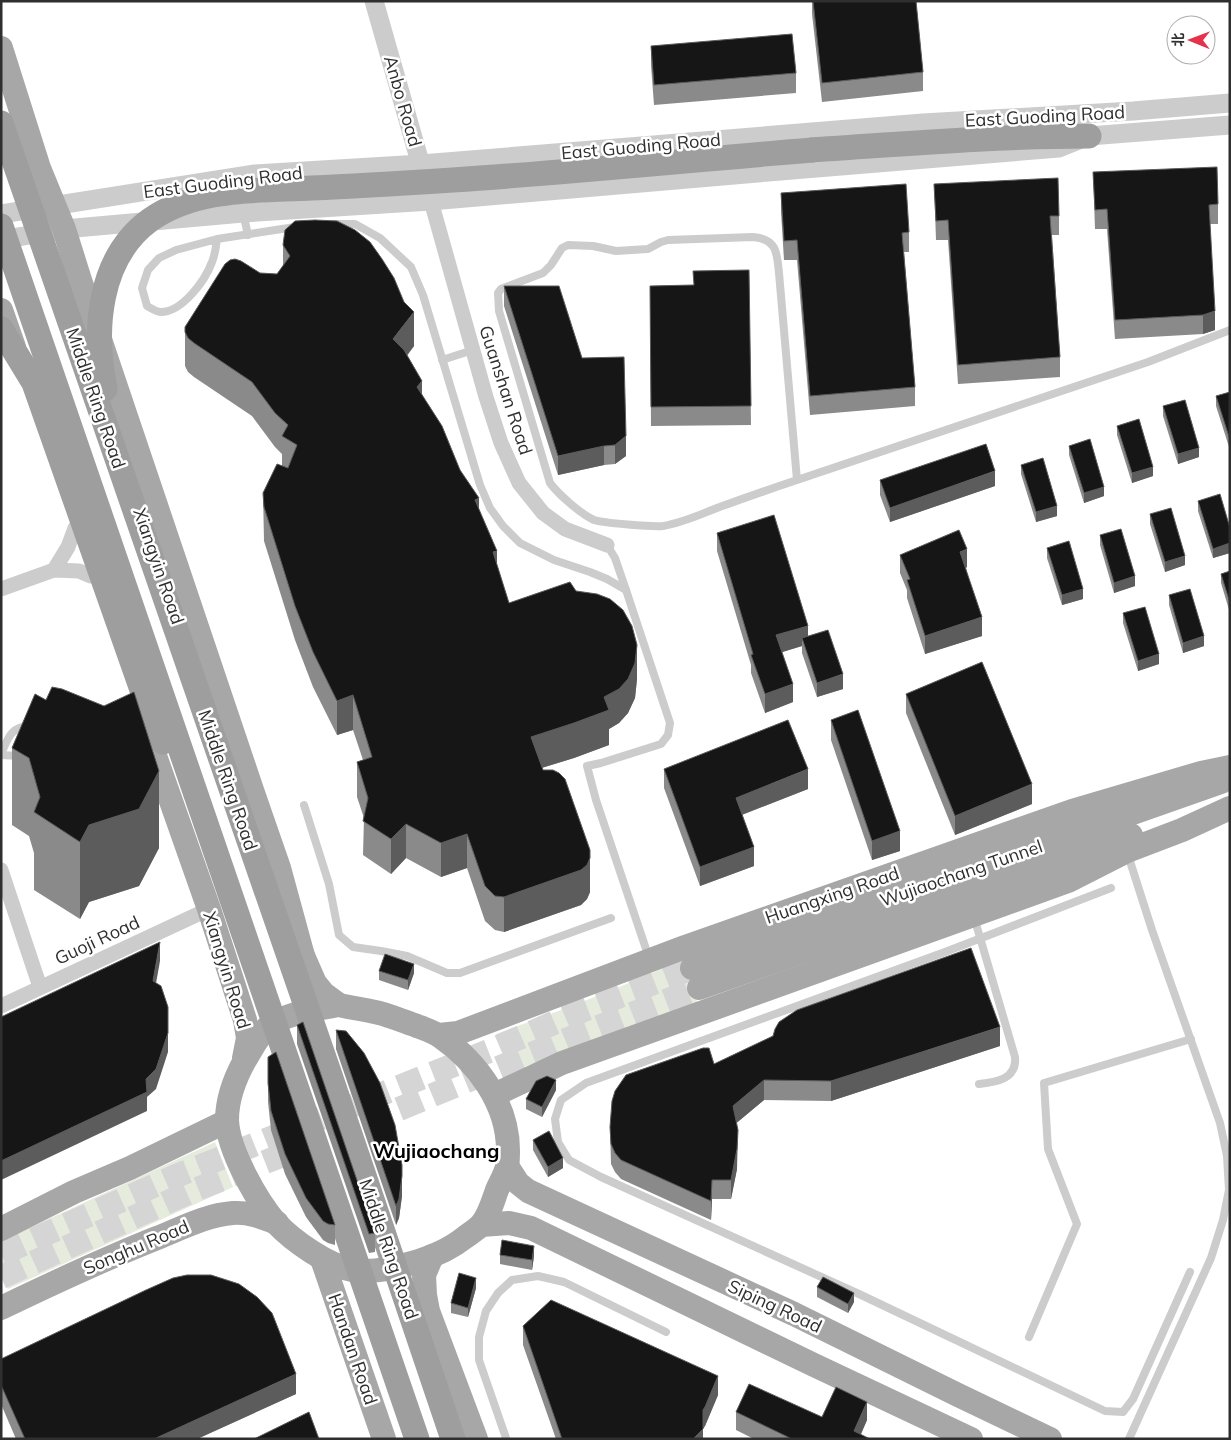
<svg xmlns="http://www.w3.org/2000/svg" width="1231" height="1440" font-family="Mulish,'Noto Sans SC',sans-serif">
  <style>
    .green { fill: #e6ecdd }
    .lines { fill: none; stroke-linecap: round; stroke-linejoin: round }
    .primary-tunnel { stroke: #d5d5d5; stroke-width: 24; stroke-dasharray: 24 12; stroke-linecap: butt }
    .service { stroke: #ccc; stroke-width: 8 }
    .minor { stroke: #ccc; stroke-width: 15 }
    .tertiary { stroke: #ccc; stroke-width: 19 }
    .primary { stroke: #a7a7a7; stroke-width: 24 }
    .trunk { stroke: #9e9e9e; stroke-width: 25 }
    .trunk-bridge { stroke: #9e9e9e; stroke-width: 25 }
    .wall { fill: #8a8a8a }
    .shaded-wall { fill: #5c5c5c }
    .building { fill: #161616; stroke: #5c5c5c }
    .labels { text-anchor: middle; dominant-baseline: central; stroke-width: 5; stroke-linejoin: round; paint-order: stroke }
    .street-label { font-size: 18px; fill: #2f2f2f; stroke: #fff }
    .quarter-label { font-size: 20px; font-weight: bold; fill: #000; stroke: #fff }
  </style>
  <rect width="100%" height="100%" fill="#fff"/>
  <g class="green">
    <path d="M682 959 698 1004 513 1071 496 1034C559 1011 622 988 682 959Z"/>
    <path d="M215 1142 233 1187 8 1289 1 1276V1241Z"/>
  </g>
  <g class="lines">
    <g class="primary-tunnel">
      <path d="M1 1254 176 1176 489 1051 579 1012 692 968"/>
      <path d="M1 1277 192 1191 399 1109 568 1039 699 988"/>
    </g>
    <g class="service">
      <path d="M243 213 248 235"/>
      <path d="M334 224H355L380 238 411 267 423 295 480 485 490 508 503 526 520 543 554 560 590 572 607 579 626 590 670 723 668 735 661 744 601 763 587 766 596 800 649 958"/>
      <path d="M217 239C216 247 215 255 212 262 205 281 182 312 161 312 156 312 151 308 147 306L142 288 148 270 159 258 176 250 217 239 295 227"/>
      <path d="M442 360 473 350"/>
      <path d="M797 480 779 273C777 253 777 239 753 237L668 240 661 242 648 249 616 251 593 246 568 245 562 248 551 265 543 273 506 287 501 289 498 293 499 311 550 483C559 495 581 514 594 520 603 523 652 527 663 526 682 523 699 515 717 508 744 498 770 489 797 480L1148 362 1230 330"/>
      <path d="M607 545 615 558 626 590"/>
      <path d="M1 754C8 739 10 727 29 726"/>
      <path d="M1 755 20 756"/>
      <path d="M304 805 329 884 339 935 353 947 381 951 407 956 447 973H460L611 918"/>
      <path d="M1128 855 1152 930 1220 1123 1227 1156 1229 1190 1223 1220 1211 1258 1129 1439"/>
      <path d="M1111 888 945 952 586 1083 561 1100 555 1119 558 1142 569 1160 601 1177 859 1294 1105 1411 1123 1412 1133 1399 1190 1272"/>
      <path d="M974 917 1015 1057C1017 1079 997 1082 979 1084"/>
      <path d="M1029 1337 1077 1224 1048 1149 1044 1083 1191 1039"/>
      <path d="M506 1438 479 1360V1337L486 1311 498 1293 512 1280 538 1276 564 1282 666 1332"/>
    </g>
    <g class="minor">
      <path d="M431 201 486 397 501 443 519 483 543 513 565 529 607 545"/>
      <path d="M54 570 68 547 75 528"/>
      <path d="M1 589 54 570 79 571 91 576"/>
      <path d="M1 870 40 987"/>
      <path d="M1 1006 209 909"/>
    </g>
    <g class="tertiary">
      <path d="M374 1 424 176"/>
      <path d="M1 214 255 174 421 164 923 123 1133 111 1230 103"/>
      <path d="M1 240 64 229 243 213 431 201 768 172 1059 148 1089 136 1230 125"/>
    </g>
    <g class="primary">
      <path d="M1 48 39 168 64 229 80 280 252 790 279 868 303 956"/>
      <path d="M1 310 14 347"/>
      <path d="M141 716 209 909 245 1020 248 1038 244 1058"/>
      <path d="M297 942 315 983 324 994 339 1005"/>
      <path d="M692 968 1221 782"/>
      <path d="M699 988 1131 835"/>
      <path d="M339 1005C356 1009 374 1010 389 1016 399 1019 408 1023 417 1026 425 1029 434 1032 441 1037 477 1062 508 1104 508 1150 508 1155 508 1161 507 1167 505 1175 500 1183 497 1190 493 1201 489 1216 481 1225 476 1230 469 1234 464 1238 439 1258 384 1275 352 1270 327 1265 293 1241 276 1223 257 1201 228 1150 227 1120 227 1098 235 1078 245 1060 252 1049 257 1037 267 1028 285 1013 317 1009 339 1005Z"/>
      <path d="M439 1035 458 1033 685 947 1072 811 1201 773 1230 767"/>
      <path d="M494 1095 562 1063 1068 881 1127 851 1182 830 1230 808"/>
      <path d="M507 1166 518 1183 528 1191 794 1314 956 1394 1050 1439"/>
      <path d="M481 1225 509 1223 531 1228 814 1365 971 1439"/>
      <path d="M1 1229 74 1192 130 1168 227 1121"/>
      <path d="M432 1256 424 1275 425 1295 428 1311 476 1439"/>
      <path d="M322 1259 384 1439"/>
      <path d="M1 1308C53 1283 104 1259 157 1238 182 1228 206 1215 233 1213 249 1212 262 1217 277 1223"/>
    </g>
    <path class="trunk" d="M812 150C904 144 997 136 1089 136"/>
    <g class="trunk-bridge">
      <path d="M1 123 330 1075 453 1439"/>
      <path d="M1 226 417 1439"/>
      <path d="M1 329 34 383 147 704 163 742"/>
      <path d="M105 389C93 330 98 258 150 220 197 187 257 191 312 188 359 186 406 183 453 180 573 172 692 160 812 150"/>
    </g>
  </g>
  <g class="wall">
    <path d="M812 1H916L923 72V91L822 102 812 14Z"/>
    <path d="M651 46 796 73V93L654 105 651 65Z"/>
    <path d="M1093 172 1218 204V224H1210L1215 330 1203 334 1115 339 1107 229H1095Z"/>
    <path d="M934 184 1059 216V235H1052L1060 357V377L958 384 948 240H936Z"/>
    <path d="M781 193 909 232V252H904L915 387V406L810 415 797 260H784L781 212Z"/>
    <path d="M283 245 414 346 407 356 422 394 460 470 479 509 509 603 576 591 637 679 635 698 628 713 619 723 609 729V745L574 758 542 768 590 892 587 899 581 905 504 932 495 930 485 921 467 868 441 877 406 858 391 874 363 855 364 818 357 797V762L363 760 353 730 337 735 313 687 295 640 264 541 263 493 282 466V454L275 447 252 416 194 377 188 372 185 366V327L260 273 277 274 283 266Z"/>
    <path d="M749 270 751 425 651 426 650 286 693 285Z"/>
    <path d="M504 286 582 358 626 456 615 464 604 465 558 475 504 306Z"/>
    <path d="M1230 392V450L1216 406V396Z"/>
    <path d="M1163 406 1199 457 1178 464 1163 416Z"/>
    <path d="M1117 426 1153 476 1132 483 1117 435Z"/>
    <path d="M1069 446 1104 496 1084 503 1069 455Z"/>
    <path d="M1021 465 1057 516 1036 522 1021 474Z"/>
    <path d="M880 480 995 486 890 522 880 495Z"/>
    <path d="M1198 501 1230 528V553L1213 558 1198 511Z"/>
    <path d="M1150 514 1185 565 1165 572 1150 524Z"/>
    <path d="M717 533 808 636 843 689 817 697 802 653V646L782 652 793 702 765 713 751 673V665L717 551Z"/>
    <path d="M1100 535 1135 586 1114 593 1100 545Z"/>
    <path d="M1047 548 1083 599 1062 605 1047 558Z"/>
    <path d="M900 555 967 567 966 568 982 636 925 654 907 598V590L900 573Z"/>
    <path d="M1230 571V613L1221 583V574Z"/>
    <path d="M1169 595 1204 646 1183 653 1169 605Z"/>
    <path d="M1123 613 1159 664 1138 671 1123 623Z"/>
    <path d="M35 694 159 848 139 886 89 902 80 919 34 890V853L29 836 12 825V748Z"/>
    <path d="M906 694 1032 804 955 835 906 713Z"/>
    <path d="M831 720 900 851 872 860 831 740Z"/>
    <path d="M664 769 808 789 742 815 754 866 700 886 664 788Z"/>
    <path d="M379 971 414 973 408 990 379 980Z"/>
    <path d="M297 1025 375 1233V1252L369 1253 297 1044Z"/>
    <path d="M336 1030 402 1196 399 1218 396 1225 336 1049Z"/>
    <path d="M1000 1046 831 1101 764 1100 736 1123 737 1169 731 1199H712L711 1220 621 1179 615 1172 611 1164 610 1127 714 1064Z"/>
    <path d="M268 1057 335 1225V1245L328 1243 323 1240 306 1217 285 1174 271 1130 268 1102Z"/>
    <path d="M556 1090 542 1117 526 1109V1099Z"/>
    <path d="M533 1140 563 1168 548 1177 533 1150Z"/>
    <path d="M500 1255 534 1256 532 1270 500 1264Z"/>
    <path d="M817 1287 854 1302 848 1313 817 1297Z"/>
    <path d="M476 1288 468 1317 451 1313V1303Z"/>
    <path d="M523 1326 718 1395 705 1426 703 1428V1439H556L523 1345Z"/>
    <path d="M1 1359 296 1394 197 1439H16L1 1404Z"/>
    <path d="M736 1412 867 1420 860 1435 870 1439H754L736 1430Z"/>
  </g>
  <g class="shaded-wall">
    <path d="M1215 311V330L1203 334V315Z"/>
    <path d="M414 312V346L393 373V339Z"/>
    <path d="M422 381V416L417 387Z"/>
    <path d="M626 436V456L615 464V445Z"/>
    <path d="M604 446V465L558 475V456Z"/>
    <path d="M1199 448V457L1178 464V454Z"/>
    <path d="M1153 467V476L1132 483V473Z"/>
    <path d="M995 471V486L890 522V508Z"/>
    <path d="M1104 487V496L1084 503V493Z"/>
    <path d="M479 498V533L475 500Z"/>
    <path d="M1057 506V516L1036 522V512Z"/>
    <path d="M1230 543V553L1213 558V549Z"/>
    <path d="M967 549V567L960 570V552Z"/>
    <path d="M497 551V585L493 552Z"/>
    <path d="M1185 556V565L1165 572V562Z"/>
    <path d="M1135 576V586L1114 593V583Z"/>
    <path d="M1083 589V599L1062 605V595Z"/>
    <path d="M982 617V636L925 654V636Z"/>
    <path d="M808 626V644L802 638V646L776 654V635Z"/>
    <path d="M1204 636V646L1183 653V643Z"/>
    <path d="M637 645V679L635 698 628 713 619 723 609 729V745L574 758 531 771V737L604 697Z"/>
    <path d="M1159 654V664L1138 671V661Z"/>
    <path d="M843 674V689L817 697V683Z"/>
    <path d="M793 684V702L765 713V694Z"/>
    <path d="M353 695V730L337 735V701Z"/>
    <path d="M808 769V789L736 817V798Z"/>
    <path d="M159 771V848L139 886 89 902 80 919V842L89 825Z"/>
    <path d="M1032 784V804L955 835V816Z"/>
    <path d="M406 824V858L391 874V839Z"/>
    <path d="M900 831V851L872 860V841Z"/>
    <path d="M467 834V868L441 877V843Z"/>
    <path d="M754 847V866L700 886V867Z"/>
    <path d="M590 858V892L587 899 581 905 504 932V897Z"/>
    <path d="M160 942V961L153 1000V981Z"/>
    <path d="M414 964V973L408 990V980Z"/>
    <path d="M1000 1027V1046L831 1101V1081Z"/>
    <path d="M168 1033V1052L156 1089 147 1097V1111L1 1180V1161L146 1079Z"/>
    <path d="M556 1080V1090L542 1117V1107Z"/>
    <path d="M764 1080V1100L733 1126V1106Z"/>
    <path d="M738 1130 737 1169 731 1199V1180Z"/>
    <path d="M563 1158V1168L548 1177V1167Z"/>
    <path d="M402 1176V1196L399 1218 396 1225V1206Z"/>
    <path d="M712 1180V1199L711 1220V1201Z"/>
    <path d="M534 1246V1256L532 1270V1260Z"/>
    <path d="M476 1278V1288L468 1317V1308Z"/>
    <path d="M854 1293V1302L848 1313V1304Z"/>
    <path d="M296 1374V1394L197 1439H154Z"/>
    <path d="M718 1376V1395L705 1426 703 1429V1410Z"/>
    <path d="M867 1402V1420L859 1439 854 1431Z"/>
    <path d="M703 1429V1439H693Z"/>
  </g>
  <g class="building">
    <path d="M813 1H916L923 72 822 83Z"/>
    <path d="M792 34 796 73 654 85 651 46Z"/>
    <path d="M1217 167 1218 204 1209 205 1215 311 1203 315 1115 320 1107 209 1095 210 1093 172Z"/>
    <path d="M1058 178 1059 216H1050L1060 357 958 365 948 220 936 221 934 184Z"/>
    <path d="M906 184 909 232 902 233 915 387 810 396 797 240 784 241 781 193Z"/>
    <path d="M315 220 337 221 355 230 370 242 382 259 394 278 404 302 414 312 393 339 404 350 422 381 417 387 442 426 460 470 479 498 475 500 497 551 493 552 509 603 570 582 576 591 597 594 610 599 623 610 632 626 637 645 635 663 628 679 619 689 604 697 609 710 574 723 531 737 543 770H553L559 773 565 779 590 850V858L587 865 581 870 504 897 495 896 485 886 467 834 441 843 406 824 391 839 363 821 368 798 357 762 372 757 353 695 337 701 313 652 295 606 264 507 263 493 277 464 288 468 297 445 282 436 288 425 275 413 252 382 194 343 188 338 185 332V327L225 264 230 260 235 259 241 261 260 273 277 274 290 256 283 245 285 230 295 221Z"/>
    <path d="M749 270 751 406 651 407 650 286 694 285 693 271Z"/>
    <path d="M504 286H559L582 358 624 357 626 436 615 445 604 446 558 456Z"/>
    <path d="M1230 392V440L1216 396Z"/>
    <path d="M1185 400 1199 448 1178 454 1163 406Z"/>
    <path d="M1139 419 1153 467 1132 473 1117 426Z"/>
    <path d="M1090 439 1104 487 1084 493 1069 446Z"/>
    <path d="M986 444 995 471 890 508 880 480Z"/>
    <path d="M1043 458 1057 506 1036 512 1021 465Z"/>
    <path d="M1220 494 1230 528V543L1213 549 1198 501Z"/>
    <path d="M1171 508 1185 556 1165 562 1150 514Z"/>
    <path d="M774 515 808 626 776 635 793 684 765 694 751 655 753 654 717 533Z"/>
    <path d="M1121 529 1135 576 1114 583 1100 535Z"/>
    <path d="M959 530 967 549 960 552 982 617 925 636 907 580 910 579 900 555Z"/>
    <path d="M1069 541 1083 589 1062 595 1047 548Z"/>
    <path d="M1230 571V603L1221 574Z"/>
    <path d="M1190 589 1204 636 1183 643 1169 595Z"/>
    <path d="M1145 607 1159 654 1138 661 1123 613Z"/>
    <path d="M828 630 843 674 817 683 802 638Z"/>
    <path d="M982 662 1032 784 955 816 906 694Z"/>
    <path d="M52 687 62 689 104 706 134 692 159 771 139 809 89 825 80 842 34 812 40 797 29 758 12 748 35 694 46 700Z"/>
    <path d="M858 710 900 831 872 841 831 720Z"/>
    <path d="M788 720 808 769 736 798 754 847 700 867 664 769Z"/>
    <path d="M160 942 153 981 161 986 168 1007V1033L156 1069 146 1079 147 1092 1 1161V1017Z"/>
    <path d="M971 948 1000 1027 831 1081 764 1080 733 1106 738 1130 737 1149 731 1180H712L711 1201 621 1160 615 1153 611 1144 610 1127 612 1101 615 1091 626 1075 703 1048H709L714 1064 773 1036 775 1029 779 1022 797 1010Z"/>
    <path d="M385 954 414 964 408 980 379 971Z"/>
    <path d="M303 1022 375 1233 369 1234 297 1025Z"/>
    <path d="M336 1030 346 1031 364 1053 380 1083 395 1125 402 1165V1176L399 1199 396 1206Z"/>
    <path d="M276 1052 335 1225 328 1224 323 1221 306 1198 285 1154 271 1111 268 1083V1057Z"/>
    <path d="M547 1076 556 1080 542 1107 526 1099 536 1081Z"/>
    <path d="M549 1131 563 1158 548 1167 533 1140Z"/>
    <path d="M502 1240 534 1246 532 1260 500 1255Z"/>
    <path d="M459 1273 476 1278 468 1308 451 1303Z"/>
    <path d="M187 1275H211L239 1284 257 1297 272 1313 296 1374 154 1439H25L1 1385V1359L146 1290 173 1278Z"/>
    <path d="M823 1277 854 1293 848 1304 817 1287Z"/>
    <path d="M551 1300 718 1376 705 1407 703 1410V1429L693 1439H562L523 1326Z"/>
    <path d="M749 1384 822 1417 836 1387 867 1402 854 1431 870 1439H792L736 1412Z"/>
    <path d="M309 1412 319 1439H254Z"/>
  </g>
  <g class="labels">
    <g class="street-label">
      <text transform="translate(403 101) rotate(74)">Anbo Road</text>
      <text transform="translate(1045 116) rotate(-3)">East Guoding Road</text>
      <text transform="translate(641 146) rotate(-5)">East Guoding Road</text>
      <text transform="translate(223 182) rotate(-7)">East Guoding Road</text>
      <text transform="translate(506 390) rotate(72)">Guanshan Road</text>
      <text transform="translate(96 398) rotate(71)">Middle Ring Road</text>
      <text transform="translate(159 566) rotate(71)">Xiangyin Road</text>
      <text transform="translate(228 780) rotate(71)">Middle Ring Road</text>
      <text transform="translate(961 873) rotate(-19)">Wujiaochang Tunnel</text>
      <text transform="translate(832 895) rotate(-19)">Huangxing Road</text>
      <text transform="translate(97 940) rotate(-25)">Guoji Road</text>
      <text transform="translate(227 970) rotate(73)">Xiangyin Road</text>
      <text transform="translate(136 1247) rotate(-23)">Songhu Road</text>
      <text transform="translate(389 1249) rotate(71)">Middle Ring Road</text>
      <text transform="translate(775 1306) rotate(25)">Siping Road</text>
      <text transform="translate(353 1349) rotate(71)">Handan Road</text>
    </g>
    <g class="quarter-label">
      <text x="436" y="1150">Wujiaochang</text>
    </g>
  </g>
  <rect width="1231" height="1440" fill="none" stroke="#2f2f2f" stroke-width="5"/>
  <g transform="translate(1191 40) rotate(271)"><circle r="24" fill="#ffffff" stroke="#acacac"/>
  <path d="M0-4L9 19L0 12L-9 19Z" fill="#e5324a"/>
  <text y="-8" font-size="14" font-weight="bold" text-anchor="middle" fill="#2f2f2f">北</text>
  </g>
</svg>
